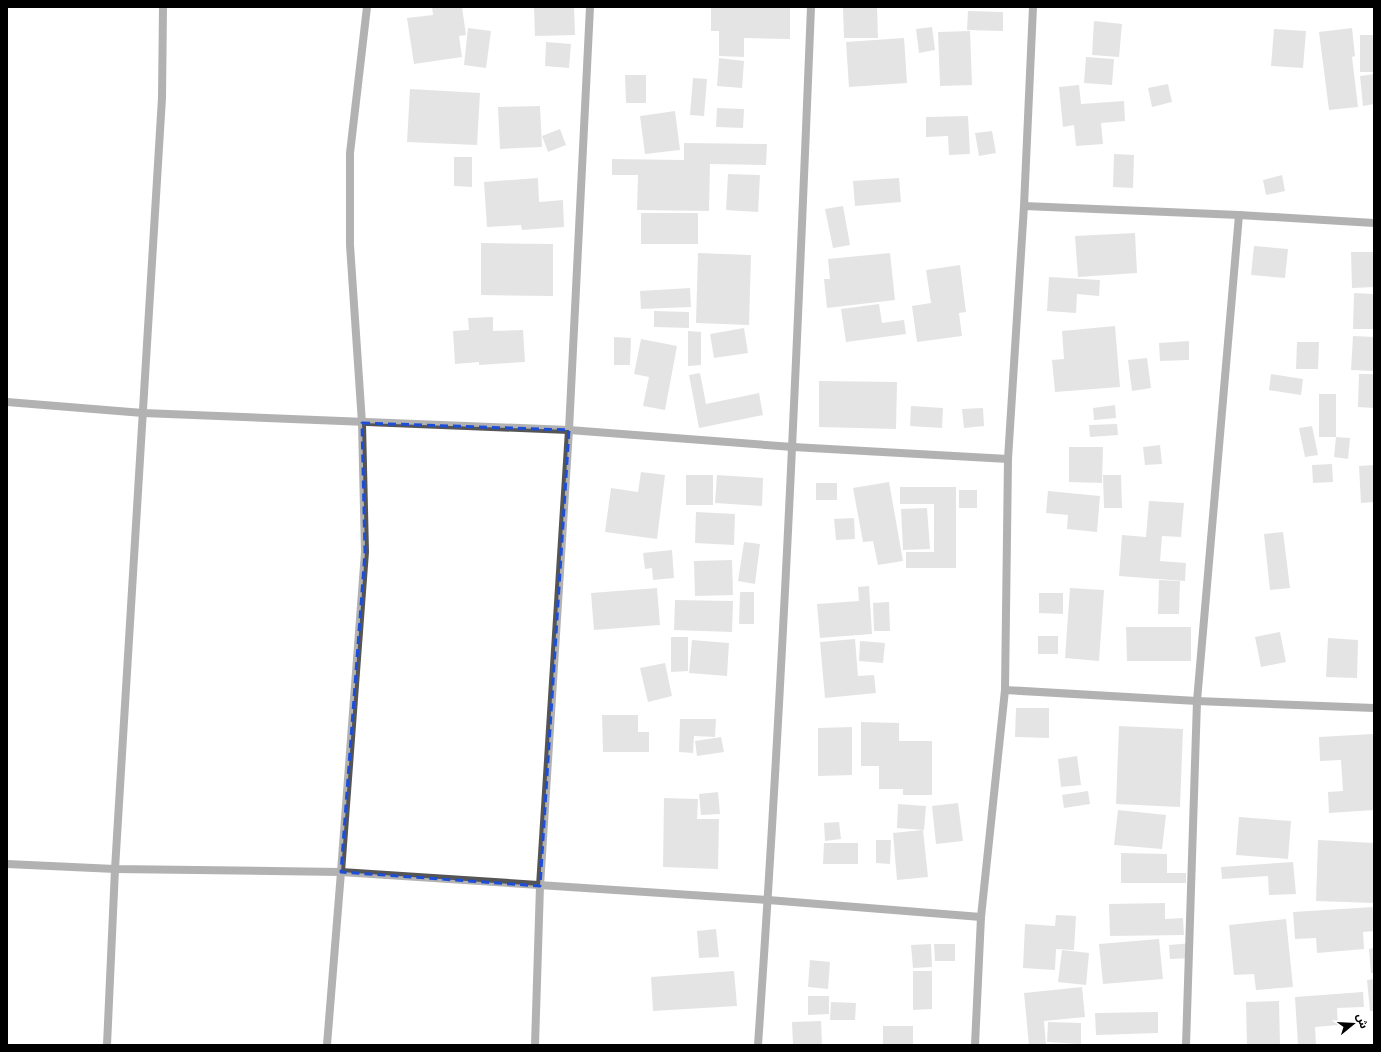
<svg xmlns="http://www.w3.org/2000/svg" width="1381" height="1052" font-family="Jost,'Noto Sans Arabic',sans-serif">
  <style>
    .building { fill: #c4c4c4 }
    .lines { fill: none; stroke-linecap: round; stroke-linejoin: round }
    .street { stroke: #555; stroke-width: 8 }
    .marked { fill: none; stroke: #1d4ed8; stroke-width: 3; stroke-dasharray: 8 5; stroke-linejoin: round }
  </style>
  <rect width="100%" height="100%" fill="#fff"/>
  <g class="building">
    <path d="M432 7H462L466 35 459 36 462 57 414 64 407 18 433 15Z"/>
    <path d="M534 7H574L575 35 535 36Z"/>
    <path d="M711 7H790V39L744 38V57L719 56V31H711Z"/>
    <path d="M843 7H877L878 38H844Z"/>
    <path d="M968 11 1003 12V31L967 30Z"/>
    <path d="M1094 21 1122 24 1119 57 1092 55Z"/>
    <path d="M932 27 935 50 919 53 916 29Z"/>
    <path d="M468 28 491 31 486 68 464 65Z"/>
    <path d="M1352 28 1355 56 1352 57 1358 107 1329 110 1319 32Z"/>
    <path d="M1274 29 1306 31 1303 68 1271 66Z"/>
    <path d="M970 31 972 85 940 86 938 32Z"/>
    <rect x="1360" y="35" width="14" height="37"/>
    <path d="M904 38 907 83 849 87 846 42Z"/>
    <path d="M546 42 571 44 569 68 545 66Z"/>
    <path d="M1086 57 1114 59 1112 85 1084 83Z"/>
    <path d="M719 58 744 61 742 88 717 86Z"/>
    <path d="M1374 74V104L1363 106 1360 76Z"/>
    <path d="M625 75H646V103H626Z"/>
    <path d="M693 78 707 79 704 116 690 115Z"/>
    <path d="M1168 84 1172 102 1152 107 1148 88Z"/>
    <path d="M1079 85 1081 104 1124 101 1125 121 1101 123 1103 144 1076 146 1074 125 1063 127 1059 87Z"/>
    <path d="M410 89 480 93 477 145 407 142Z"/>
    <path d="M540 106 542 147 500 149 498 107Z"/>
    <path d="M717 108 744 109 743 128 716 127Z"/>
    <path d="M675 111 680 150 645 154 640 116Z"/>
    <path d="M968 116 970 154 949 155 948 136 926 137V117Z"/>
    <path d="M560 129 566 145 548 152 542 136Z"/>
    <path d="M992 131 996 153 979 156 975 133Z"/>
    <path d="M684 143 767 144 766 165 710 164 709 211 637 210 638 175H612V159L684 160Z"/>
    <path d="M1114 154 1134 155 1133 188 1113 187Z"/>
    <path d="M454 157H472V187L454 186Z"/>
    <path d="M728 174 760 175 758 212 726 210Z"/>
    <path d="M1282 175 1285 191 1266 195 1263 180Z"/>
    <path d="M538 178 539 202 563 200 564 227 522 230 521 225 487 227 484 182Z"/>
    <path d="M899 178 901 202 855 206 853 181Z"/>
    <path d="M843 206 850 245 833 248 825 209Z"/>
    <rect x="641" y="213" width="57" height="31"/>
    <path d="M1135 233 1137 273 1078 277 1075 236Z"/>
    <path d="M481 243 553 244V296L481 295Z"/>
    <path d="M1254 246 1288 249 1285 278 1251 275Z"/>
    <path d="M1351 252H1374V287L1352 288Z"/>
    <path d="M698 253 751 255 749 325 696 323Z"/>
    <path d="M890 253 895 300 827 308 824 279H830L828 259Z"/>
    <path d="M960 265 966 312 959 313 962 336 917 342 912 306 931 303 926 270Z"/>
    <path d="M1049 277 1100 280 1099 296 1077 294 1076 313 1047 311Z"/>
    <path d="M690 288 691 307 641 309 640 291Z"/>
    <path d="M1354 293 1374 294V329H1353Z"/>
    <path d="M879 304 882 323 904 320 906 334 846 342 841 309Z"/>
    <path d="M654 311 689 312V328L654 327Z"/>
    <path d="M493 317V331L523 330 525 362 479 365V362L455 364 453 331 469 330 468 318Z"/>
    <path d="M1115 326 1120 387 1055 392 1052 360 1064 359 1062 331Z"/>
    <path d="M744 328 748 353 714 358 710 334Z"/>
    <path d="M688 331 701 332V365L688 366Z"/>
    <path d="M1353 336 1374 337V371L1351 370Z"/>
    <path d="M614 337 631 338 630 365H614Z"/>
    <path d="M641 339 677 346 665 410 643 406 649 377 634 374Z"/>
    <path d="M1189 341V360L1160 361 1159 343Z"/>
    <path d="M1297 342H1319L1318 369H1296Z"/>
    <path d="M1147 358 1151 388 1132 391 1128 360Z"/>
    <path d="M700 373 706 404 759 393 763 415 699 428 689 375Z"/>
    <path d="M1271 374 1303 379 1301 395 1269 390Z"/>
    <path d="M1359 374H1374V408L1358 407Z"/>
    <path d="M819 381 897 382 896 429 819 427Z"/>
    <rect x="1319" y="394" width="17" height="43"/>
    <path d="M1115 405 1116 418 1094 420 1093 408Z"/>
    <path d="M911 406 943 408 942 428 910 426Z"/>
    <path d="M983 408 984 426 964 428 962 409Z"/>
    <path d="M1117 424 1118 435 1090 437 1089 425Z"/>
    <path d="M1312 426 1318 455 1305 457 1299 428Z"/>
    <path d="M1336 437 1350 438 1348 459 1334 457Z"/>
    <path d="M1160 445 1162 464 1145 465 1143 447Z"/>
    <path d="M1069 447H1103L1102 483 1069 482Z"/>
    <path d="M1332 464 1333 482 1313 483 1312 465Z"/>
    <path d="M1374 465V502L1361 503 1359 466Z"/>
    <path d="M641 472 665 475 657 539 605 532 611 488 638 492Z"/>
    <rect x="686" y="475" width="27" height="30"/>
    <path d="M717 475 763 478 762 506 715 503Z"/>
    <path d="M1103 475H1121L1122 508H1104Z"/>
    <path d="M889 482 903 561 878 565 873 541 863 542 853 488Z"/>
    <rect x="816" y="483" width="21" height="17"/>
    <path d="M900 487H956V568H906V552H934V504H900Z"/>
    <rect x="959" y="490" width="18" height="18"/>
    <path d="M1048 491 1100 496 1097 532 1067 529 1068 515 1046 513Z"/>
    <path d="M1149 501 1184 503 1181 537 1162 536 1160 561 1186 563 1185 581 1119 576 1122 535 1146 537Z"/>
    <path d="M927 508 930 549 903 550 901 509Z"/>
    <path d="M696 512 735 514 734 545 695 543Z"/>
    <path d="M854 518 855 539 836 540 834 519Z"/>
    <path d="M1283 532 1290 588 1270 590 1264 534Z"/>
    <path d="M744 542 760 544 755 584 738 581Z"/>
    <path d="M672 550 674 578 653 580 652 568 645 569 643 553Z"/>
    <path d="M732 560 733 595 695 596 694 561Z"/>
    <path d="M1159 580 1180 581 1179 614H1158Z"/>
    <path d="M869 586 872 634 820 638 817 604 859 601 858 587Z"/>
    <path d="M657 588 660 625 594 630 591 593Z"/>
    <path d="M1070 588 1104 590 1099 661 1065 658Z"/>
    <path d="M740 592H754V624H739Z"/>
    <path d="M1039 593H1063V614L1039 613Z"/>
    <path d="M675 600 733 601 732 632 674 630Z"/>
    <path d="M889 602 890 631H874L873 603Z"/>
    <path d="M1126 627H1191V661H1127Z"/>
    <path d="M1280 632 1286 662 1261 667 1255 637Z"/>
    <rect x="1038" y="636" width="20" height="18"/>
    <path d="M671 637H688V671L671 672Z"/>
    <path d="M1328 638 1358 640 1357 678 1326 677Z"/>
    <path d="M855 639 858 676 874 675 876 693 825 698 820 642Z"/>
    <path d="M692 640 729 643 727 676 689 673Z"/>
    <path d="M860 641 885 643 883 663 859 661Z"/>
    <path d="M665 663 672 696 648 702 640 668Z"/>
    <path d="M1016 708H1049V738L1015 737Z"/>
    <path d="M602 715H638V732H649V752H603Z"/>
    <path d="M680 719H716L715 737 694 736 693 753 679 752Z"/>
    <path d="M861 722 899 723V741H932V795H903V789H879V766H861Z"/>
    <path d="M1119 726 1183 729 1180 807 1116 804Z"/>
    <path d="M852 727V775L818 776V728Z"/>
    <path d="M1373 734 1374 810 1329 813 1328 792 1343 791 1341 760 1320 761 1319 737Z"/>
    <path d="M721 737 724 752 697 756 695 741Z"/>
    <path d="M1077 756 1081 785 1061 787 1058 759Z"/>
    <path d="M1088 791 1090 804 1064 808 1062 795Z"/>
    <path d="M718 792 720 814 701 815 699 794Z"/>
    <path d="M664 798 698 799 697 819H719L718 869 663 867Z"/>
    <path d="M958 803 963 841 936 844 932 806Z"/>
    <path d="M898 804 926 806 924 830 897 828Z"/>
    <path d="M1118 810 1166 815 1162 849 1114 845Z"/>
    <path d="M1239 817 1291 821 1288 859 1236 855Z"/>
    <path d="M839 822 841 839 825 841 824 823Z"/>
    <path d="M923 830 928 877 897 880 893 833Z"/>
    <path d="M876 840H891L890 864 876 863Z"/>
    <path d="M1318 840 1374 843V903L1316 901Z"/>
    <path d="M824 843H858V864H823Z"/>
    <path d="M1121 853 1167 854V873H1186V883H1121Z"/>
    <path d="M1293 862 1296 894 1269 895 1268 876 1222 879 1221 867Z"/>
    <path d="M1165 903V919L1183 918 1184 935 1110 936 1109 904Z"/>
    <path d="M1374 907V931L1363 932 1364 949 1317 953 1316 938 1295 939 1293 912Z"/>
    <path d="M1056 915 1076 916 1074 950 1056 949 1055 970 1023 968 1025 924 1055 926Z"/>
    <path d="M1286 919 1293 987 1256 990 1254 974 1234 975 1229 925Z"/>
    <path d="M716 929 719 957 699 958 697 931Z"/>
    <path d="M1159 939 1163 979 1103 984 1099 944Z"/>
    <path d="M1192 943V958L1170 959 1169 945Z"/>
    <path d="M931 944 932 967 913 968 911 945Z"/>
    <path d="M934 944H955V961H935Z"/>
    <path d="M1374 948V973H1371L1369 949Z"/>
    <path d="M1062 950 1089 953 1086 985 1058 982Z"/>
    <path d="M810 960 830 962 828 989 808 987Z"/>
    <path d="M734 971 737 1006 653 1011 651 977Z"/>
    <path d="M913 971H932V1009L913 1010Z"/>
    <path d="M1374 979V1011H1370L1367 980Z"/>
    <path d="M1082 987 1085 1017 1044 1021 1046 1045H1029L1024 993Z"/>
    <path d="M1363 992 1364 1007 1337 1008 1338 1025 1315 1027 1316 1045H1298L1295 997Z"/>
    <path d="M808 996H829V1014L808 1015Z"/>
    <path d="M1279 1001 1280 1045H1247L1246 1002Z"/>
    <path d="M831 1002 856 1003 855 1020H830Z"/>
    <path d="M1158 1012V1033L1096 1035 1095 1013Z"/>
    <path d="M821 1021 822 1045H793L792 1022Z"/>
    <path d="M1048 1022 1081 1023V1044L1047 1042Z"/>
    <rect x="883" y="1026" width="30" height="19"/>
  </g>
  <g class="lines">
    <g class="street">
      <path d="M1024 206 1239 215 1374 223"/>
      <path d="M7 402 143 413 569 430 793 447 1008 459"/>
      <path d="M1005 690 1197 701 1374 708"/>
      <path d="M7 864 115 869 341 872 768 900 981 917"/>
      <path d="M107 1045 115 869 162 98 163 7"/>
      <path d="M327 1045 341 872 365 552 362 423 350 245V153L367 7"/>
      <path d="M535 1045 540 886 569 430 590 7"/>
      <path d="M758 1045C782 699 797 353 811 7"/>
      <path d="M975 1045 981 917 1005 690 1008 459 1024 206 1033 7"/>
      <path d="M1186 1045 1197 701 1239 215"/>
    </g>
  </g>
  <path d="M0 0H1381V1052H0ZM362 423 569 430 540 886 341 872 365 552Z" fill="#fff" fill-opacity=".55" fill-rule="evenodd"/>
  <path class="marked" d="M362 423 569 430 540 886 341 872 365 552Z"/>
  <rect width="1381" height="1052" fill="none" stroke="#000000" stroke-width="16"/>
  <g transform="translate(1353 1024) rotate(72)" stroke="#ffffff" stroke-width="3" paint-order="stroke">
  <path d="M0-3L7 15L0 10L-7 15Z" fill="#000000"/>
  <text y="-6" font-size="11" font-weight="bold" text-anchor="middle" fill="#000000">ش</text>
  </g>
</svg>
